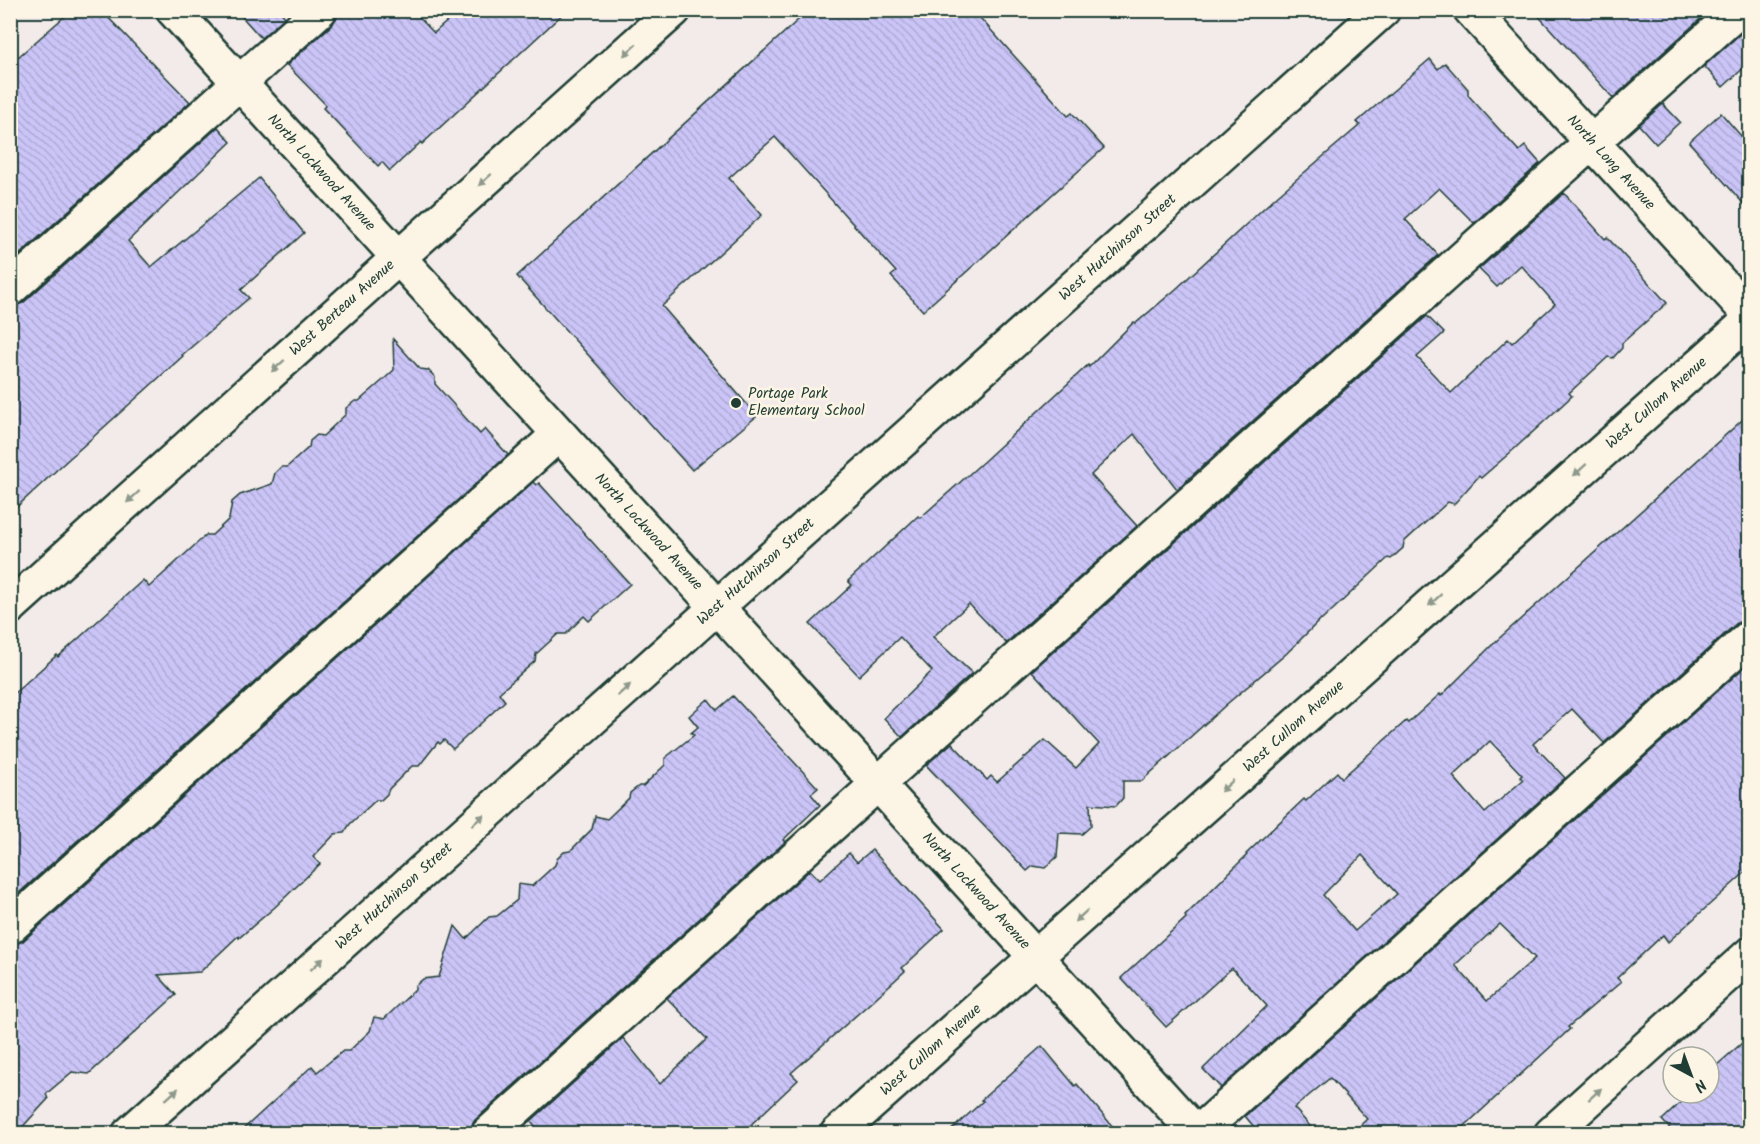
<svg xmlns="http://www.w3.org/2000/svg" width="1760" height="1144" font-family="Kalam,sans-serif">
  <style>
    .building { fill: url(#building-back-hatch); stroke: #1f3d34; stroke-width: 1.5; fill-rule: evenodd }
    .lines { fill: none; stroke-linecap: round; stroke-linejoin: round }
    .minor-casing { stroke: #1f3d34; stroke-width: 38 }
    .minor { stroke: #fcf5e5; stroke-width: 33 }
    .oneway { fill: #8e998c }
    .poi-dot { fill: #1f3d34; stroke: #fcf5e5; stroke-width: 2 }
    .labels { text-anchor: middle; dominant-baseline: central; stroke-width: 5; stroke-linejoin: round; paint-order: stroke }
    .street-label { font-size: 15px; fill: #1f3d34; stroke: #fcf5e5 }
    .poi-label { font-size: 15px; fill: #1f3d34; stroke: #fcf5e5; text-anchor: start }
  </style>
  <defs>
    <pattern id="building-back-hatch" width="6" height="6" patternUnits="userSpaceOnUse" patternTransform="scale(1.5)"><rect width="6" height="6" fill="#cbc4f7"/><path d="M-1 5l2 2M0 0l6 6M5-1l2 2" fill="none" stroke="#aea9d4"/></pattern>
  </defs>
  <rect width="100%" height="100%" fill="#f2ebe9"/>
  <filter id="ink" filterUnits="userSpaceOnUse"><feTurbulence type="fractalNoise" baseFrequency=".0167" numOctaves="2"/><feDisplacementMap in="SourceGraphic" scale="12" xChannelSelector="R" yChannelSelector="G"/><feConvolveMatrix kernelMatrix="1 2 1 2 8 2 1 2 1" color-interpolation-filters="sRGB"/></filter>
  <g filter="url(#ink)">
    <g class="building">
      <path d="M72 10H101L190 102 10 263V64Z"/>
      <path d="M236 10H279L285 17 261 38Z"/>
      <path d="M339 10H412L434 33 460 10H567L422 144 421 142 390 171 382 162 378 166 323 108 326 105 287 65 333 24Z"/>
      <path d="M809 10H973L1068 116 1072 113 1104 148 923 311 891 276 896 272 775 137 729 178 762 215 662 306 757 416 692 470 517 276Z"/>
      <path d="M1533 10H1710L1613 98Z"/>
      <path d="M1749 26V63L1723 87 1704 66Z"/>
      <path d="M1430 59 1438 69 1445 63 1468 89V95L1519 151 1525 146 1540 163 1474 223 1439 188 1405 219 1438 255 1177 489 1134 434 1091 475 1137 526 1006 643 969 604 933 637 972 673 902 737 884 718 932 671 900 637 859 676 810 624 852 585 848 581 918 516 920 518 984 461 1088 365 1089 367 1134 322 1136 323 1176 289 1278 195 1360 125 1357 122Z"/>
      <path d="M1663 104 1680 122 1656 144 1639 125Z"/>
      <path d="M1721 113 1749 145V210L1689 142Z"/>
      <path d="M218 127 231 142 128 241 151 267 259 178 304 233 241 290 249 298 182 355 183 356 61 466 10 513V307L23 303Z"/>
      <path d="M1564 193 1605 239 1607 237 1667 303 1622 343V348L1613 358 1608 357 1569 393 1572 396 1512 451 1481 478 1479 476 1454 504 1448 502 1404 542 1403 548 1391 559 1388 558 1322 620 1321 619 1286 654 1228 703 1146 777 1142 781H1123V798L1116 806 1090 804 1091 826 1082 834 1059 833 1057 857 1045 868 1033 866 1027 871 926 765 952 743 987 780 991 776 997 782 1045 740 1076 768 1099 744 1032 671 1427 316 1444 333 1417 357 1451 393 1508 339 1512 343 1555 304 1521 265 1497 287 1479 269Z"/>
      <path d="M393 339 420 369 428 370 435 377V384L480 434 485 429 508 455 10 901V697L57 655 58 657 143 580 149 587 206 535H212L229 519 232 502 240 495 272 484 275 473 281 467H287L309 447 310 441 317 435 323 436 346 414V408L355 401H359L382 381 394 370Z"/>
      <path d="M1749 414V619L1737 623 1604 743 1572 709 1533 744 1565 778 1221 1088 1203 1069 1267 1006 1232 968 1166 1027 1121 978 1186 918 1185 916 1247 855 1246 854 1304 799 1306 801 1337 772 1342 778 1406 721 1408 723 1440 694 1441 696 1494 643ZM1490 741 1522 775 1520 777 1523 780 1485 813 1453 776ZM1362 855 1397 894 1355 931 1323 895Z"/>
      <path d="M533 482 536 485 539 483 630 584 589 621 584 616 566 634H558L536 654 535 661 499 693 505 701 453 749 444 740 440 744 438 742 419 766H412L389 789 387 794 381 800H376L350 824 344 833 335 834 313 857 320 864 275 907 239 938 238 936 200 972 158 975 176 995 89 1074 72 1072 46 1094 48 1099 16 1134H10V945L23 941Z"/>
      <path d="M1748 664 1749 666V869L1668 942 1663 935 1617 978 1621 982 1568 1027 1570 1029 1456 1134H1351L1367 1119 1330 1078 1294 1108 1317 1134H1260L1245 1116ZM1500 924 1535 958 1487 1001 1455 965Z"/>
      <path d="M733 696 818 788 811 794 820 805 783 840 785 842 475 1120 470 1128 464 1134H238L312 1066 317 1072 343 1051H349L370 1031 374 1017 384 1019 415 990V986L423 979 439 977 455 926 466 939 489 917 497 916 517 900 518 884 532 886 555 865 557 859 564 852 570 851 592 829 595 816 607 819 629 798 630 793 639 786H643L665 765V758L694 735 691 733 698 727 689 716 708 699 717 710Z"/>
      <path d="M872 850 944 929 902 968 905 971 869 1004 791 1073 798 1080 741 1134H542L531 1121 623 1038 660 1084 707 1039 667 998 810 870 820 880 849 853 857 862Z"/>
      <path d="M1749 1037V1134H1675L1662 1120 1691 1093H1709V1072Z"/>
      <path d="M1042 1046 1075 1086 1077 1084 1119 1134H947L983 1101 981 1100Z"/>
    </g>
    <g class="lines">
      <g class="minor-casing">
        <g id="minor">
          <path id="s1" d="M173 10 1197 1134"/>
          <path id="s2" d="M1471 10 1750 315"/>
          <path d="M10 289 320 10"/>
          <path id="s3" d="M10 607 674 10"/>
          <path d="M10 927 559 434"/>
          <path id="s4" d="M129 1134 1383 10"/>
          <path d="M488 1134 1739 10"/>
          <path id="s5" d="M837 1134 1750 320"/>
          <path d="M1197 1134 1750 637"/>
          <path d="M1551 1134 1750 954"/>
        </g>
      </g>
      <use href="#minor" class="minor"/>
    </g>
    <defs><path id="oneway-solid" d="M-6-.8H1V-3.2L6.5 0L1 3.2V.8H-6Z" transform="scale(1.5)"/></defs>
    <g class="oneway">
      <use href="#oneway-solid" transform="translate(630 50) rotate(138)"/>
      <use href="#oneway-solid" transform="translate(485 180) rotate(138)"/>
      <use href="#oneway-solid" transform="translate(278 366) rotate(138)"/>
      <use href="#oneway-solid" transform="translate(1580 470) rotate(138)"/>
      <use href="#oneway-solid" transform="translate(133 497) rotate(138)"/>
      <use href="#oneway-solid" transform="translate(1435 600) rotate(138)"/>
      <use href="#oneway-solid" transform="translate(624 690) rotate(-42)"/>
      <use href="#oneway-solid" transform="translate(1227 786) rotate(138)"/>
      <use href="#oneway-solid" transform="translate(478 820) rotate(-42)"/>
      <use href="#oneway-solid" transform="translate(1081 916) rotate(138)"/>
      <use href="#oneway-solid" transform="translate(317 964) rotate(-42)"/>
      <use href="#oneway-solid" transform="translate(172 1094) rotate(-42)"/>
      <use href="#oneway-solid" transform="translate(1595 1094) rotate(-42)"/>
    </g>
  </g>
  <circle class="poi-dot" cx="736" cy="403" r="6"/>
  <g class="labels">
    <g class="street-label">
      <text stroke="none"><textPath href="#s2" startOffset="207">North Long Avenue</textPath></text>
      <text stroke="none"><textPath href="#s1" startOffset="220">North Lockwood Avenue</textPath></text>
      <text stroke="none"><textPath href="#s4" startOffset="1328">West Hutchinson Street</textPath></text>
      <text stroke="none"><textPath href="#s3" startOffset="447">West Berteau Avenue</textPath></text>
      <text stroke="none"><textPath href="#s5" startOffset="1098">West Cullom Avenue</textPath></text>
      <text stroke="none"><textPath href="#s1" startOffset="706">North Lockwood Avenue</textPath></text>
      <text stroke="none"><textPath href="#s4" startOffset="842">West Hutchinson Street</textPath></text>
      <text stroke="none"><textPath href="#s5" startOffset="612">West Cullom Avenue</textPath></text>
      <text stroke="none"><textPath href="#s1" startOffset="1192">North Lockwood Avenue</textPath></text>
      <text stroke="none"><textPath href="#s4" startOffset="356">West Hutchinson Street</textPath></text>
      <text stroke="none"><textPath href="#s5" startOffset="126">West Cullom Avenue</textPath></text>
    </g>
    <g class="poi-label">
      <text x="748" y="394">Portage Park<tspan x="748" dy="17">Elementary School</tspan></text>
    </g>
  </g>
  <rect width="1760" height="1144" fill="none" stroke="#fcf5e5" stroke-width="36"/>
  <rect x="18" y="18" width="1724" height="1108" fill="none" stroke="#1f3d34" stroke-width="2" filter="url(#ink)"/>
  <g transform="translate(1691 1075) rotate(139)"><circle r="28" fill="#fcf5e5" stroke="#a4ab9e" stroke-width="1.5"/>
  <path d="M0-4.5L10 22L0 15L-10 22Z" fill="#1f3d34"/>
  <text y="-9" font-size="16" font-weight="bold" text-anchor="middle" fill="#1f3d34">N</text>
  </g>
</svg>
